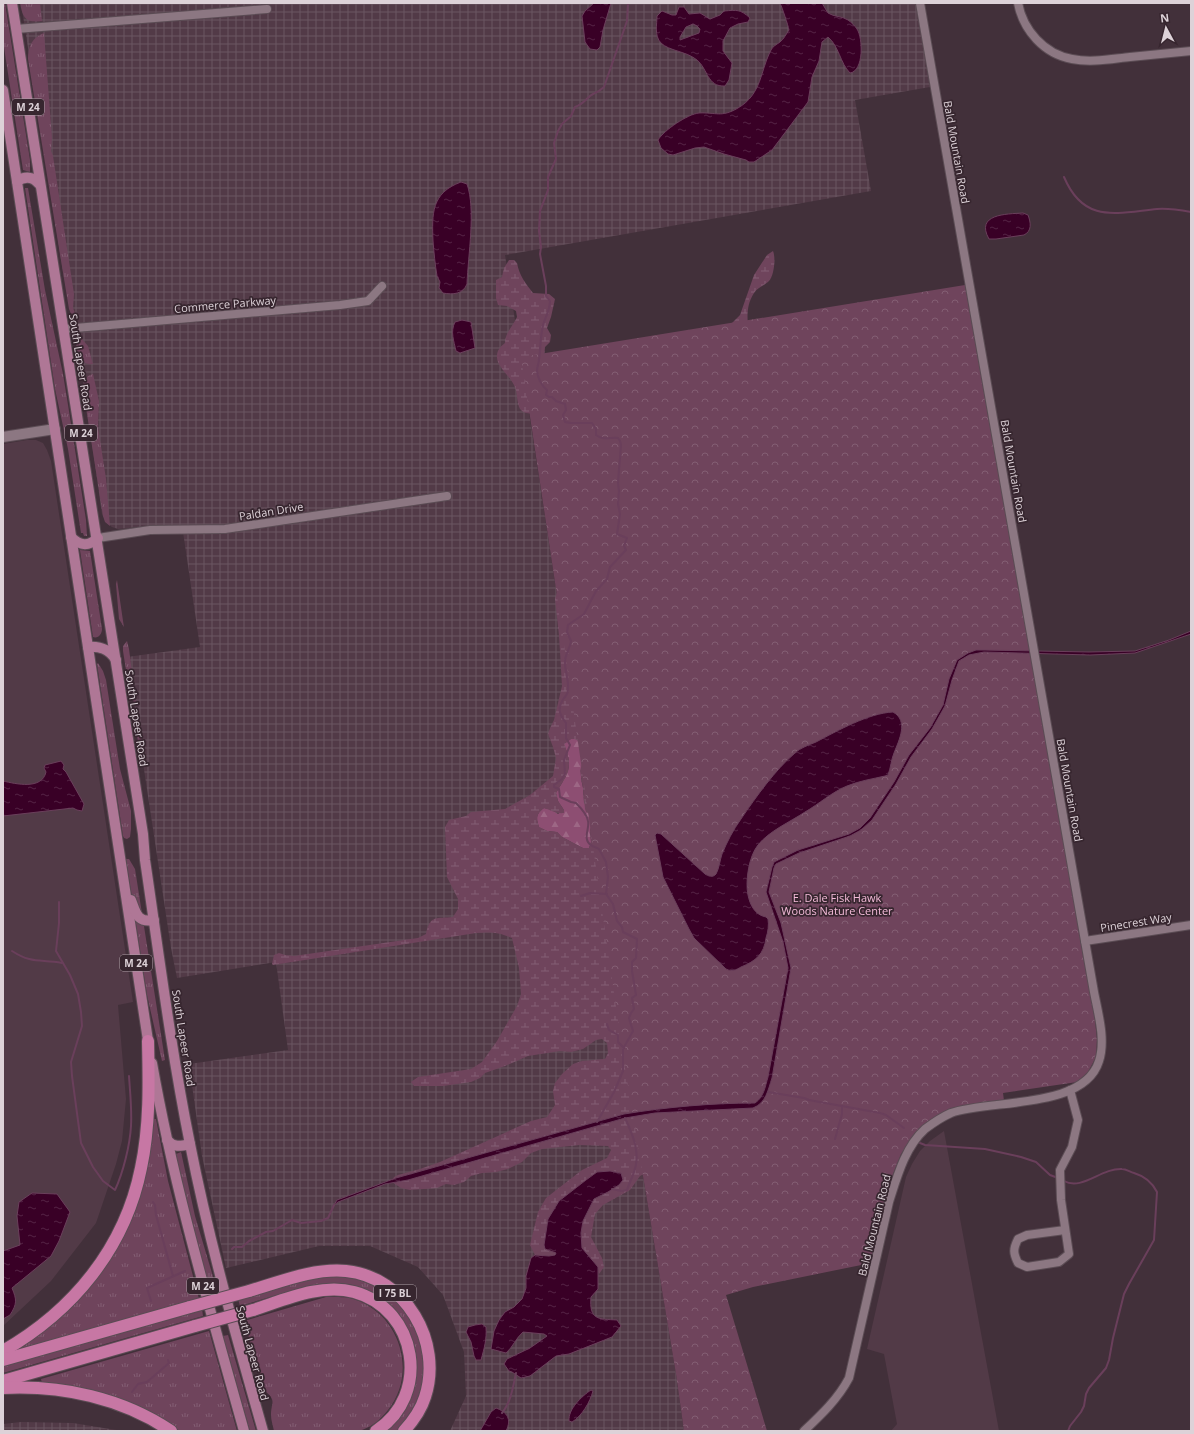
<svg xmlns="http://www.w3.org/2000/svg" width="1194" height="1434" font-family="'Open Sans',sans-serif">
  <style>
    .built { fill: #523a47 }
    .industrial { fill: url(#industrial-grid) }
    .grass { fill: url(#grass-tufts) }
    .forest { fill: url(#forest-firs) }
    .wetland { fill: url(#wetland-marsh); fill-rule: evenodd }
    .park { fill: url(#park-crowns) }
    .water { fill: url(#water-ripples); stroke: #6a3f5b; fill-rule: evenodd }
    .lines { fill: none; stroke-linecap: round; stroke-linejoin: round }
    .stream { stroke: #6a3f5b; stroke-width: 2 }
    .street-casing { stroke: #5b4c54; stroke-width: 10 }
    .secondary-casing { stroke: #5b4c54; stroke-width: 12 }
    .primary-casing { stroke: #5b4c54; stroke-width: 12 }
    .highway-casing { stroke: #5b4c54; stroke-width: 14 }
    .street { stroke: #8c7782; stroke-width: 8 }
    .secondary { stroke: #8c7782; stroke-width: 10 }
    .primary { stroke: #af7796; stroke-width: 10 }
    .highway { stroke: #c777a4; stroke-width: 12 }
    .highway-bridge-casing { stroke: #5b4c54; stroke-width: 14; stroke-linecap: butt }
    .highway-bridge { stroke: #c777a4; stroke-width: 12 }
    .labels { text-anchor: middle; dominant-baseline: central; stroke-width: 3.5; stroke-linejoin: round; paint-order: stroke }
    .shield { fill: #37262f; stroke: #ab9ea5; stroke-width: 1 }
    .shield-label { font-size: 10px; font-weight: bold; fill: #ddd2d8 }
    .street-label { font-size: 11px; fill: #ddd2d8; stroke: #37262f }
    .park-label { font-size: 11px; fill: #f4bbd9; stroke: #37262f }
  </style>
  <defs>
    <pattern id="industrial-grid" width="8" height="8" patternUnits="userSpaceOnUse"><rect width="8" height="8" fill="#523a47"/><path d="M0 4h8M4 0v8" fill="none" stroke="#6a5661"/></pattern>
    <pattern id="grass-tufts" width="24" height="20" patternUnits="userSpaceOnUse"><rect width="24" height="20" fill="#6f445c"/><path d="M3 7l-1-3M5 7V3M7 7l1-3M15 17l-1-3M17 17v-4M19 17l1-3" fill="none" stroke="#835e73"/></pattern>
    <pattern id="forest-firs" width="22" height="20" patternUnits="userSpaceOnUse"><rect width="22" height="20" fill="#8d4e72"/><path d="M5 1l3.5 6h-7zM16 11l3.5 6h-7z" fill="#9d6785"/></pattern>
    <pattern id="wetland-marsh" width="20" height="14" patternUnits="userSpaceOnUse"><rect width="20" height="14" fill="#6f445c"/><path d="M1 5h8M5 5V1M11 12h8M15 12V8" fill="none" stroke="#835e73"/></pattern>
    <pattern id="park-crowns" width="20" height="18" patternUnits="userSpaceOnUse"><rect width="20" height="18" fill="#6f445c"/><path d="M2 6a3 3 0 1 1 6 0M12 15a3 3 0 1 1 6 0" fill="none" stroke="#835e73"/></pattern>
    <pattern id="water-ripples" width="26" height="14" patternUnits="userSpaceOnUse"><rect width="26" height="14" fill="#390026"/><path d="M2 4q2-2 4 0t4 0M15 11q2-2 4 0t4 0" fill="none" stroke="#552445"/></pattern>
  </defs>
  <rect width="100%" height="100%" fill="#42303a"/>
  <g class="built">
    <path d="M27 440H36L43 443 47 450 51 461 133 1002 118 1005 126 1099 122 1141 116 1164 96 1223 51 1281 3 1326V444Z"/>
    <path d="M944 1131 981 1333 999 1431H891L897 1424 884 1354 867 1349 906 1177 912 1164 920 1151 930 1141Z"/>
  </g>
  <g class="industrial">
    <path d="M21 3H917L930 87 855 100 871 191 505 255 556 589 623 1056 676 1374 684 1431H450L466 1396 464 1352 443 1295 418 1267 370 1246H319L226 1268 202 1156 189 1064 288 1050 276 962 177 978 171 948 127 657 200 647 182 525 151 526 118 529 112 527 107 523 102 514 78 345 63 272Z"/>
    <path d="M21 1422 73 1423 122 1431H3V1424Z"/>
  </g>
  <g class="grass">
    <path d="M3 3H5L30 160V172L23 170 3 41Z"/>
    <path d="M20 3H40L42 21C25 23 23 18 20 3Z"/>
    <path d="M44 33 52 138 51 151 53 156 74 294 73 308 77 319 72 316 69 309 28 59C28 46 32 38 44 33Z"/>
    <path d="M25 188H28L45 290 63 374 68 405 86 520 87 536H84L83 533H81L68 449 55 389Z"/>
    <path d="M80 337 88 346 93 364C79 366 71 348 80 337Z"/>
    <path d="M93 374 99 401 98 427 106 479 110 526 105 522 103 516 84 395C83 385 82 377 93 374Z"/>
    <path d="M80 550 90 551 102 629C102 634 98 639 93 637Z"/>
    <path d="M117 580 123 621 124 627 119 619 116 584Z"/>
    <path d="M127 641 129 649 136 703 133 701 130 695 123 651V646Z"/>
    <path d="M98 663 103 671 106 680 120 769 131 811V829L130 837 127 839 124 838 123 836 97 664Z"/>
    <path d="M138 715 144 754 140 751 139 748 135 722V719Z"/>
    <path d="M126 859H129L135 869 165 1060 162 1061 147 995Z"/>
    <path d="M152 1119H156L168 1181 199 1299 17 1351 16 1348 108 1260Z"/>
    <path d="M181 1152 195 1216 214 1280 208 1282 192 1226 176 1155V1154Z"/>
    <path d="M333 1275 356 1278 378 1286 404 1308 421 1337 425 1370 418 1403 399 1431H387C425 1397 427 1341 390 1305 378 1294 362 1286 347 1284 315 1280 272 1297 240 1306L238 1299 309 1278Z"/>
    <path d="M326 1297C337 1297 349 1296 359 1301 401 1318 417 1374 388 1410 381 1419 373 1426 362 1430 354 1433 343 1431 335 1431 315 1431 294 1431 274 1431 273 1426 271 1420 271 1415 271 1402 277 1401 265 1391L244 1321Z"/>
    <path d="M202 1309 203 1316 3 1373V1366Z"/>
    <path d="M209 1331 237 1431H180L160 1418 42 1383 41 1379Z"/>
    <path d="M228 1335 256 1431H250L223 1336Z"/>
  </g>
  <path class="forest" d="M571 739H575L581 742 583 750 581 779 583 788 584 803 594 816 590 831 591 842 589 848H583L562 837 557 832 547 831 539 827C536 818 536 814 544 808L552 810 558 814 564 810 558 801 556 793C568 773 574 768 564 744Z"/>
  <g class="wetland">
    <path d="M773 251C776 258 774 276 769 281 764 286 758 287 754 293 747 304 747 314 748 327L729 326 740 315 754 275 767 255Z"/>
    <path d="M509 260H514L517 263C519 275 526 284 533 293L549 294 555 299 551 317 547 328 551 335 550 342 545 347 544 359 654 1109 624 1114 396 1178 392 1181 394 1177 398 1175 420 1169 440 1162 531 1121 547 1117 555 1105 553 1091 555 1083 562 1074 573 1064 582 1061 605 1059 608 1053 607 1043 602 1039 596 1040 583 1049 571 1052 560 1051 528 1056 505 1066 485 1073 480 1078 471 1082 443 1086H414L411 1082 418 1077 471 1069 482 1062 497 1041 517 1006 521 994 519 968 512 938C498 932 491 932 476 933L273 965 272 964 274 955 279 953 285 955 294 956 418 938 426 934C430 914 437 919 453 917L458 909V899L447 877 445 827 449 820 466 816 471 812 505 809 530 795 553 776 556 758 553 747 548 734 550 728 554 720 562 686 559 635 555 599 562 575 534 414C529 413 524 414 520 409 516 401 518 392 514 385 510 376 496 366 497 356 497 350 501 346 505 343 505 333 513 326 517 317L516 311 507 306 498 305 496 298V280L502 277 504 268ZM571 739H575L581 742 584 757 580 771 583 788 585 809 586 812 594 816 590 831 591 842 589 848H583L562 837 557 832 547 831 539 827C536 818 536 814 544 808 551 810 556 814 564 813V810L558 801 556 793C568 773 574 768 564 744Z"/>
    <path d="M655 1113 651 1170 640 1176 630 1190 603 1205 595 1214 591 1237 602 1258 604 1267 599 1274 598 1267 582 1248 581 1233 583 1221 594 1199 603 1195 610 1171 545 1249 556 1252 555 1255 549 1256 535 1255 530 1245 538 1212 546 1198 582 1170 607 1158 611 1150 608 1146 579 1145 542 1149 531 1153 522 1162 508 1169 496 1172 482 1173 471 1176 464 1182 454 1185 446 1184 437 1188 410 1190 401 1188 392 1182 408 1180 625 1118Z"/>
  </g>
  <path class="park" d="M965 285 1095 1020 1097 1040 1096 1057 1088 1072 1077 1082 1003 1093 1004 1101 947 1111 932 1119 915 1134 901 1154 893 1174 886 1194 871 1263 753 1287 726 1295 767 1431H684L676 1374 623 1056 556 589 521 357Z"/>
  <g class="water">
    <path d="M594 3H611L603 30 600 47 597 50 590 49 585 42 582 16 585 11Z"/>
    <path d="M780 3H822L828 13C834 17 842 16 848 20 851 22 855 26 857 29 863 38 864 71 850 73 840 63 839 46 828 37L822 42 819 61 812 77 808 102 772 150 754 162H749L746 160 724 154 704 147 695 148 673 155 668 154 661 148 658 140C664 130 688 114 699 113 716 112 721 118 738 108 762 94 760 71 771 50 773 46 776 45 780 42 784 39 786 34 789 30 788 25 782 7 780 3Z"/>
    <path d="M679 7H684L689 14 700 13 710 19 720 15 724 11C737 10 740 9 750 18L748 22 738 24 730 28 723 41V51L732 63 729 80 725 86C707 87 708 69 697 60 686 51 669 51 661 43 654 36 657 24 657 16L662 11 672 15H676ZM693 24 697 26 700 29 699 33 680 40V37L686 27Z"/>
    <path d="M461 182 467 184C476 210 468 255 467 284 463 294 453 295 443 293L439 288 440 282 437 276C435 264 434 253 433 241 432 214 431 193 461 182Z"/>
    <path d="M1023 213 1028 215C1031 223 1032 231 1024 235L996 239H989C975 214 1006 214 1023 213Z"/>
    <path d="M462 320 471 322 475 348 460 353 456 351C454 341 450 332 455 322Z"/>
    <path d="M1191 631V634L1135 653 1090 655 984 652 969 655 959 661 952 680 945 706 932 729 911 757 896 784 872 820 861 830 850 836 799 853 776 864 774 868 769 892 781 923 791 968 772 1078C768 1090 766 1103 753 1108L655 1113 625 1118 408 1180 385 1184 338 1202 334 1205 337 1200 396 1178 624 1114C667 1107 712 1103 755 1103 764 1097 765 1087 768 1077L788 968 783 942 766 892 772 867 774 862 798 850 849 834 860 828 870 818 894 782 909 755 930 728 943 705 949 679 957 660 968 653 976 650H984L1089 652 1135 651 1169 640Z"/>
    <path d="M893 712C909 721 899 740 894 753 891 760 891 767 888 775L885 776C872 779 859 781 847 786 832 792 819 804 805 812 790 822 769 831 758 845 749 856 745 881 748 895 750 905 755 915 766 917L768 919C769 925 768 932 766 938 764 954 756 961 741 967 736 970 732 972 726 969L694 938 689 929 663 877 655 835 657 833 661 834 705 874C708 876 713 878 716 874 719 869 720 860 722 854 727 842 733 830 741 819 756 797 775 770 795 753 800 748 809 745 816 742 837 731 869 713 893 712Z"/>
    <path d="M61 761 64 765 63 769 66 772 84 804 82 811 77 810 73 808 3 816V781C16 784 42 790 46 772L44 768 45 765Z"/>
    <path d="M610 1171 621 1173 623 1180 619 1185 608 1192 594 1199 583 1221 581 1233 582 1248 598 1267V1289L591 1297C589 1320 598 1319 617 1320L621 1326 612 1337 569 1354 556 1356 530 1376 521 1378 512 1372 509 1371 504 1364 507 1359 530 1348 547 1336 544 1334 523 1332C516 1338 513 1347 506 1353L491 1349 494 1331 499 1320 505 1312 514 1307 522 1299 526 1288V1276L531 1258 535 1255 549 1256 555 1255 556 1253 545 1249 544 1245 548 1219 559 1201 586 1180 597 1172Z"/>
    <path d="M32 1193 57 1194 70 1212 59 1241 51 1256 12 1288C17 1300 17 1304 10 1315L3 1319V1251L20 1245 17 1216 19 1202Z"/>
    <path d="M482 1324 486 1327C487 1339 484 1349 481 1360H476L474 1356 471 1342 466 1332 468 1327 475 1325Z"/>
    <path d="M591 1390 593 1391C590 1402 582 1416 572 1422L569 1421C568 1409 582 1396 591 1390Z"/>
    <path d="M496 1408C507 1412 512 1419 506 1431H480L491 1412Z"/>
  </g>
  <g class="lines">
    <g class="stream">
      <path d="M1064 177C1084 224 1116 213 1157 209 1169 208 1180 210 1191 212"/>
      <path d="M581 896 590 893 607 894"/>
      <path d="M59 902V923L56 951 70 975 78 994 81 1012 82 1026 71 1062 72 1076 81 1143 93 1167 103 1181 115 1190C123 1173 130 1145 131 1126 132 1109 130 1092 129 1076"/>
      <path d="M12 951C32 964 40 959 62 963"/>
      <path d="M607 1024 609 1030 618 1035V1042L624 1048"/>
      <path d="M768 1092 804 1098 809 1100 880 1113 886 1115 904 1128"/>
      <path d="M597 1122 614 1092 623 1071V1049L633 1031 629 1018 631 1013 634 1009 632 998 636 995 632 971V962L636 958 637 939 623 932 622 927 617 921 613 904 606 894 608 877 606 862 599 849C596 847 593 847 591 845 582 839 590 828 588 821 587 814 580 807 576 803L571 802 560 797 559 789 554 787V785L562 779 565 774 564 760 570 745 566 738V723C559 714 557 708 564 698 566 696 568 694 568 690 569 681 565 672 565 662 565 654 570 649 571 641L567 632 568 625 584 614 596 591 607 579 610 567 626 550 624 546 627 538 617 534 620 514 618 504 619 491 618 483 621 445 620 441 618 438C610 437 604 441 596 435V429L592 423H571L565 422 563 415 566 410 565 404 556 401 552 397H549L546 395 547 390C541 385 538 379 537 371 537 366 539 364 539 359 541 347 540 334 544 322 547 314 550 309 550 301L546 296V286L540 254 541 247 539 231 540 211 548 190V177L556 159 554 143 558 131 562 124 571 116 575 107C584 104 587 97 593 94 598 92 600 91 604 87L627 21 628 3"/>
      <path d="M835 1139 842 1114V1106"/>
      <path d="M920 1143 925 1145 985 1149 1021 1157 1036 1162 1050 1175 1058 1178"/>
      <path d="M1064 1181C1082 1191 1101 1168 1122 1169 1126 1169 1130 1172 1134 1173 1144 1176 1152 1182 1157 1192L1154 1240 1129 1284 1124 1294 1113 1338 1109 1360 1106 1368 1089 1388 1086 1394 1084 1406 1081 1412 1070 1426 1068 1431"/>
      <path d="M612 1189 622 1191 627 1190C629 1184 632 1178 634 1172 641 1154 633 1135 625 1118"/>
      <path d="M153 1202 155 1205 156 1215 173 1276"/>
      <path d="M232 1249 234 1247H242L249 1241 266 1232 273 1231 292 1220 301 1223 321 1221 328 1218 334 1205"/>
      <path d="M151 1301 147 1288 185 1271"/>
      <path d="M132 1392 138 1384 147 1382 169 1363 168 1360"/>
      <path d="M502 1413C511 1402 513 1387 516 1373"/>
    </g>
    <g class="street-casing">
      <g id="street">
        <path d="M1018 3C1023 30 1044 54 1072 59 1091 63 1111 59 1130 57 1150 55 1171 53 1191 51"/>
        <path d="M16 29 267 9"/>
        <path d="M64 329 340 305 368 301 382 286"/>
        <path d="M98 538 150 530 225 529 447 496"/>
        <path d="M1085 941 1191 925"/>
        <path d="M1065 1230 1027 1235 1018 1239C1013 1249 1013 1253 1018 1263L1027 1267 1059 1262 1069 1254 1061 1200 1060 1170 1072 1147 1078 1120 1070 1090"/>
        <path d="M804 1431C821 1415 838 1399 849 1378L889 1202C897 1177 905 1147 925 1129 933 1123 942 1117 951 1113 990 1099 1084 1110 1099 1061 1106 1040 1098 1013 1094 992L920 3"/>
      </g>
    </g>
    <g class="secondary-casing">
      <path id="secondary" d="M3 437 55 429"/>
    </g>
    <g class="primary-casing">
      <g id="primary">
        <path d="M12 3C54 280 101 557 143 834L145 860C159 955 171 1050 190 1144 209 1241 236 1336 263 1431"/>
        <path d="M3 90 149 1047"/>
        <path d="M17 181C25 176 33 176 39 184"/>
        <path d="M71 537C80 546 88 547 98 538"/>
        <path d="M88 647C100 646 109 649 116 660"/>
        <path d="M131 900C136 913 137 923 154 920"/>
        <path d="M152 1063C174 1188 210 1309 244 1431"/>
        <path d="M167 1140C174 1148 181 1146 190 1144"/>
      </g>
    </g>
    <g class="highway-casing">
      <g id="highway">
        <path d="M249 1291C280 1282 313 1268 346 1271 406 1277 443 1342 425 1397 421 1410 413 1421 404 1431"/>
        <path d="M253 1310C284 1300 321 1283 354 1292 418 1309 431 1396 376 1431"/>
        <path d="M3 1351C73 1311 125 1248 141 1168 150 1126 149 1083 148 1041"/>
        <path d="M3 1360 190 1307"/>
        <path d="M3 1381 195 1326"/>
        <path d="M3 1388C62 1385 122 1398 171 1431"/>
      </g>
    </g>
    <use href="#street" class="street"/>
    <use href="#secondary" class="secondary"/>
    <use href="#primary" class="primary"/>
    <use href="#highway" class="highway"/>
    <g class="highway-bridge-casing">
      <g id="highway-bridge">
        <path d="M190 1307 249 1291"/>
        <path d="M195 1326 253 1310"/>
      </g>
    </g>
    <use href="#highway-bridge" class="highway-bridge"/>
  </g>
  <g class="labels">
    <g class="shield">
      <rect x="12" y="99" width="32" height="16" rx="3"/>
      <rect x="65" y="425" width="32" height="16" rx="3"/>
      <rect x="120" y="955" width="32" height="16" rx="3"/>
      <rect x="187" y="1278" width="32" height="16" rx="3"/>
      <rect x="374" y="1285" width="42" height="16" rx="3"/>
    </g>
    <g class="shield-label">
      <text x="28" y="107">M 24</text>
      <text x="81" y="433">M 24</text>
      <text x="136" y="963">M 24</text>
      <text x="203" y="1286">M 24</text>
      <text x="395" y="1293">I 75 BL</text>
    </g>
    <g class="street-label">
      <text transform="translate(957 152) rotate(80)">Bald Mountain Road</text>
      <text transform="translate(225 304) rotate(-5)">Commerce Parkway</text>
      <text transform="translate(81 362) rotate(81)">South Lapeer Road</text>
      <text transform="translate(1014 471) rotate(80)">Bald Mountain Road</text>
      <text transform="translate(271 511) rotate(-9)">Paldan Drive</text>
      <text transform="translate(137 718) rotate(81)">South Lapeer Road</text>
      <text transform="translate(1070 790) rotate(80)">Bald Mountain Road</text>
      <text transform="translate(1136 922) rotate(-9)">Pinecrest Way</text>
      <text transform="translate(184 1038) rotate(81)">South Lapeer Road</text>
      <text transform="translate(874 1225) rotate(-76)">Bald Mountain Road</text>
      <text transform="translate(253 1353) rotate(75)">South Lapeer Road</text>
    </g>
    <g class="park-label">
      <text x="837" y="897">E. Dale Fisk Hawk<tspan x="837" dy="13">Woods Nature Center</tspan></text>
    </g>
  </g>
  <rect width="1194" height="1434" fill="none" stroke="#ddd2d8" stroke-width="8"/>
  <g transform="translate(1166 28) rotate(353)" stroke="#37262f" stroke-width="3" paint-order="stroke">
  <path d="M0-3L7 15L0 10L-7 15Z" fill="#ddd2d8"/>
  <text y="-6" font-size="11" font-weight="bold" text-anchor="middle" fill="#ddd2d8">N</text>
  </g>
</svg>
